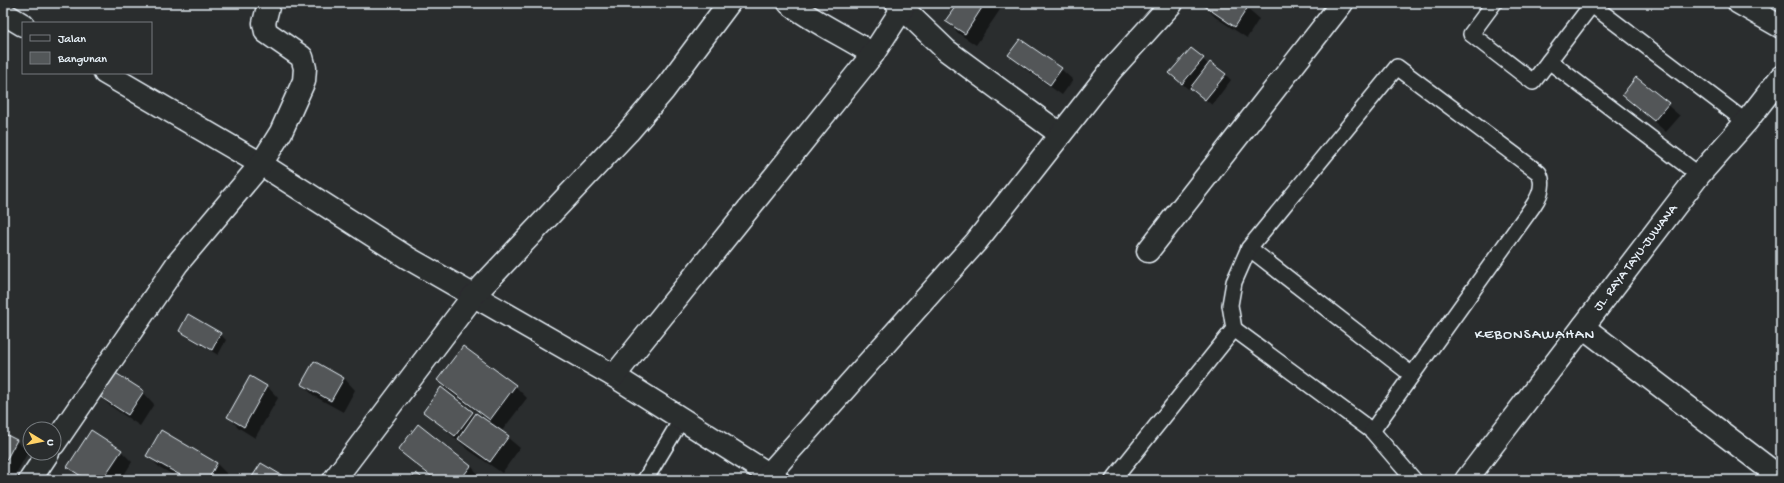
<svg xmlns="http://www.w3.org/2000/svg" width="1784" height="483" font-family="'Gochi Hand',sans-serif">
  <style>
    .shadow { fill: #0007 }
    .building { fill: #535759; stroke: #e8f1f8 }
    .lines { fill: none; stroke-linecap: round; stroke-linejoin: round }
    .service-casing { stroke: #e8f1f8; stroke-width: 18 }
    .minor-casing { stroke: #e8f1f8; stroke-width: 25 }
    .secondary-casing { stroke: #e8f1f8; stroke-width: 25 }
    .service { stroke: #2a2d2e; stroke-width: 15 }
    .minor { stroke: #2a2d2e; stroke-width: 22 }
    .secondary { stroke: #2a2d2e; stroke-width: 22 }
    .labels { text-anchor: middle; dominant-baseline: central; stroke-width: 3; stroke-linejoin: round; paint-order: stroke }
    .street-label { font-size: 13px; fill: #e8f1f8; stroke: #2a2d2e }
    .quarter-label { font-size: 15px; letter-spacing: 1px; fill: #e8f1f8; stroke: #2a2d2e }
  </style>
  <rect width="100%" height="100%" fill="#2a2d2e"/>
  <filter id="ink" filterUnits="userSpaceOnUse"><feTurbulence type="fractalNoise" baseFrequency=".025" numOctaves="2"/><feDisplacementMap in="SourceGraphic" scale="8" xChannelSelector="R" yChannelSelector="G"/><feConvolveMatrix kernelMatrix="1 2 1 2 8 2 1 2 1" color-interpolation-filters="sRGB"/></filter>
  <g filter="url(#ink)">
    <g class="shadow">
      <path d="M959 3H998L1002 7 976 45 958 33 947 21Z"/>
      <path d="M1128 3H1139L1135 8Z"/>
      <path d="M1205 3H1240L1259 19 1247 38 1215 17 1204 5Z"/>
      <path d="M1191 49 1209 65 1225 74 1231 80 1212 105 1190 87 1188 89 1177 79Z"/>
      <path d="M1010 55 1061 69 1073 80 1062 95 1021 66Z"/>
      <path d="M1636 78 1680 116 1666 132 1623 95Z"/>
      <path d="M180 330 220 334 226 340 218 355 186 336Z"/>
      <path d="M251 377 267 386 278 398 255 438 239 428 228 417Z"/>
      <path d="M344 378 355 390 343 412 314 396 302 384Z"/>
      <path d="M439 380 515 386 527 398 501 432 520 448 502 473 470 451 424 412H473L499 430 500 429 450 392Z"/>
      <path d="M143 392 154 404 140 426 109 405 97 394Z"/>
      <path d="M161 432 217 464 228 475 225 480H182L159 467 148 455Z"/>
      <path d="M3 434 16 441 28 452 13 479 3 473Z"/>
      <path d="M399 450 471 466 482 478 480 480H434Z"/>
      <path d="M121 451 132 462 121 480H82L68 467Z"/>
    </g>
    <g class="building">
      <path d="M958 3H985L965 34 945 21Z"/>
      <path d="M1204 3H1242L1248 7 1235 27 1203 5Z"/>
      <path d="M1020 39 1062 68 1050 85 1008 55Z"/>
      <path d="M1191 48 1204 58 1182 84 1169 73Z"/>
      <path d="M1210 62 1226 74 1205 100 1190 88Z"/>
      <path d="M1636 77 1669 103 1654 121 1622 95Z"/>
      <path d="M188 314 221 333 212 350 179 331Z"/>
      <path d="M463 346 516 385 490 420 437 380Z"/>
      <path d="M314 361 344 378 331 401 301 384Z"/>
      <path d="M111 370 144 391 128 415 96 394Z"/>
      <path d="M250 376 267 386 244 427 227 417Z"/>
      <path d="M441 387 473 412 455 436 423 412Z"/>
      <path d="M476 413 509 436 490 462 458 439Z"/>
      <path d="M418 424 471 466 460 480H436L398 450Z"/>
      <path d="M91 430 122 450 102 480H87L67 467Z"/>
      <path d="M161 430 217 463 208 480H189L146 456Z"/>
      <path d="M3 433 17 440 3 466Z"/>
      <path d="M261 463 290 480H250Z"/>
      <path d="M416 473 425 480H410Z"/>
    </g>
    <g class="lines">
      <g class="service-casing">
        <g id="service">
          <path d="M1494 3 1471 34 1533 82 1549 61"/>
          <path d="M1593 3 1549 61 1699 175"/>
          <path d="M1592 5 1746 122"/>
          <path d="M1249 248 1412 375"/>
          <path d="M1234 329 1372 431 1414 480"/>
          <path d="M645 480 681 420"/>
          <path d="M1113 480 1234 329 1230 305 1234 282 1249 248 1397 67 1539 173C1545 185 1540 196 1533 206L1372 431"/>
        </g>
      </g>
      <g class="minor-casing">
        <g id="minor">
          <path d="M789 3C815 23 845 36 873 54"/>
          <path d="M897 3 946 50 1060 134"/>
          <path d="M1739 3 1781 27"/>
          <path d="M3 13 23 25"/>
          <path d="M105 73 261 164 408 258 614 376 778 480"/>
          <path d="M1148 251 1342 3"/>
          <path d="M1583 327 1781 478"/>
          <path d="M614 376 873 54 906 3"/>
          <path d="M54 444 177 264 261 164 281 132 304 81 305 68 302 57 266 32 264 23 269 3"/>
          <path d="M769 474 976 242 1112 69 1172 3"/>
          <path d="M30 480 48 453"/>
          <path d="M334 480 474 295 628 132 664 90 729 3"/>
        </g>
      </g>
      <g class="secondary-casing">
        <path id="secondary" d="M1466 480 1699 175 1746 122 1781 77"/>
      </g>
      <use href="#service" class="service"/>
      <use href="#minor" class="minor"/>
      <use href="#secondary" class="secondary"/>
    </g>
  </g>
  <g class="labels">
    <g class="street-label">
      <text transform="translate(1636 258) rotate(-53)">JL. RAYA TAYU-JUWANA</text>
    </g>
    <g class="quarter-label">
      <text x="1535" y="335">KEBONSAWAHAN</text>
    </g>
  </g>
  <rect width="1784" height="483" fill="none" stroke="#2a2d2e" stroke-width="16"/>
  <rect x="8" y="8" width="1768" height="467" fill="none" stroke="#e8f1f8" stroke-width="1.5" filter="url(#ink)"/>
  <rect x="22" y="22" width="130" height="52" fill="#2a2d2e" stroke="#767b7f"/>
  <rect x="30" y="35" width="20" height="6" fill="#2a2d2e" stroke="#767b7f"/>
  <text x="58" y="42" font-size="12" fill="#e8f1f8">Jalan</text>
  <rect x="30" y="52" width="20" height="12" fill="#535759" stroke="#767b7f"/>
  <text x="58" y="62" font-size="12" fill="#e8f1f8">Bangunan</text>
  <g transform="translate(42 441) rotate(100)"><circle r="19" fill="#2a2d2e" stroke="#767b7f"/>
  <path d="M0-3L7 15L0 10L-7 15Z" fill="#ffd166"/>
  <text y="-6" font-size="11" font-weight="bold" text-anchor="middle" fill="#e8f1f8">U</text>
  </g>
</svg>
